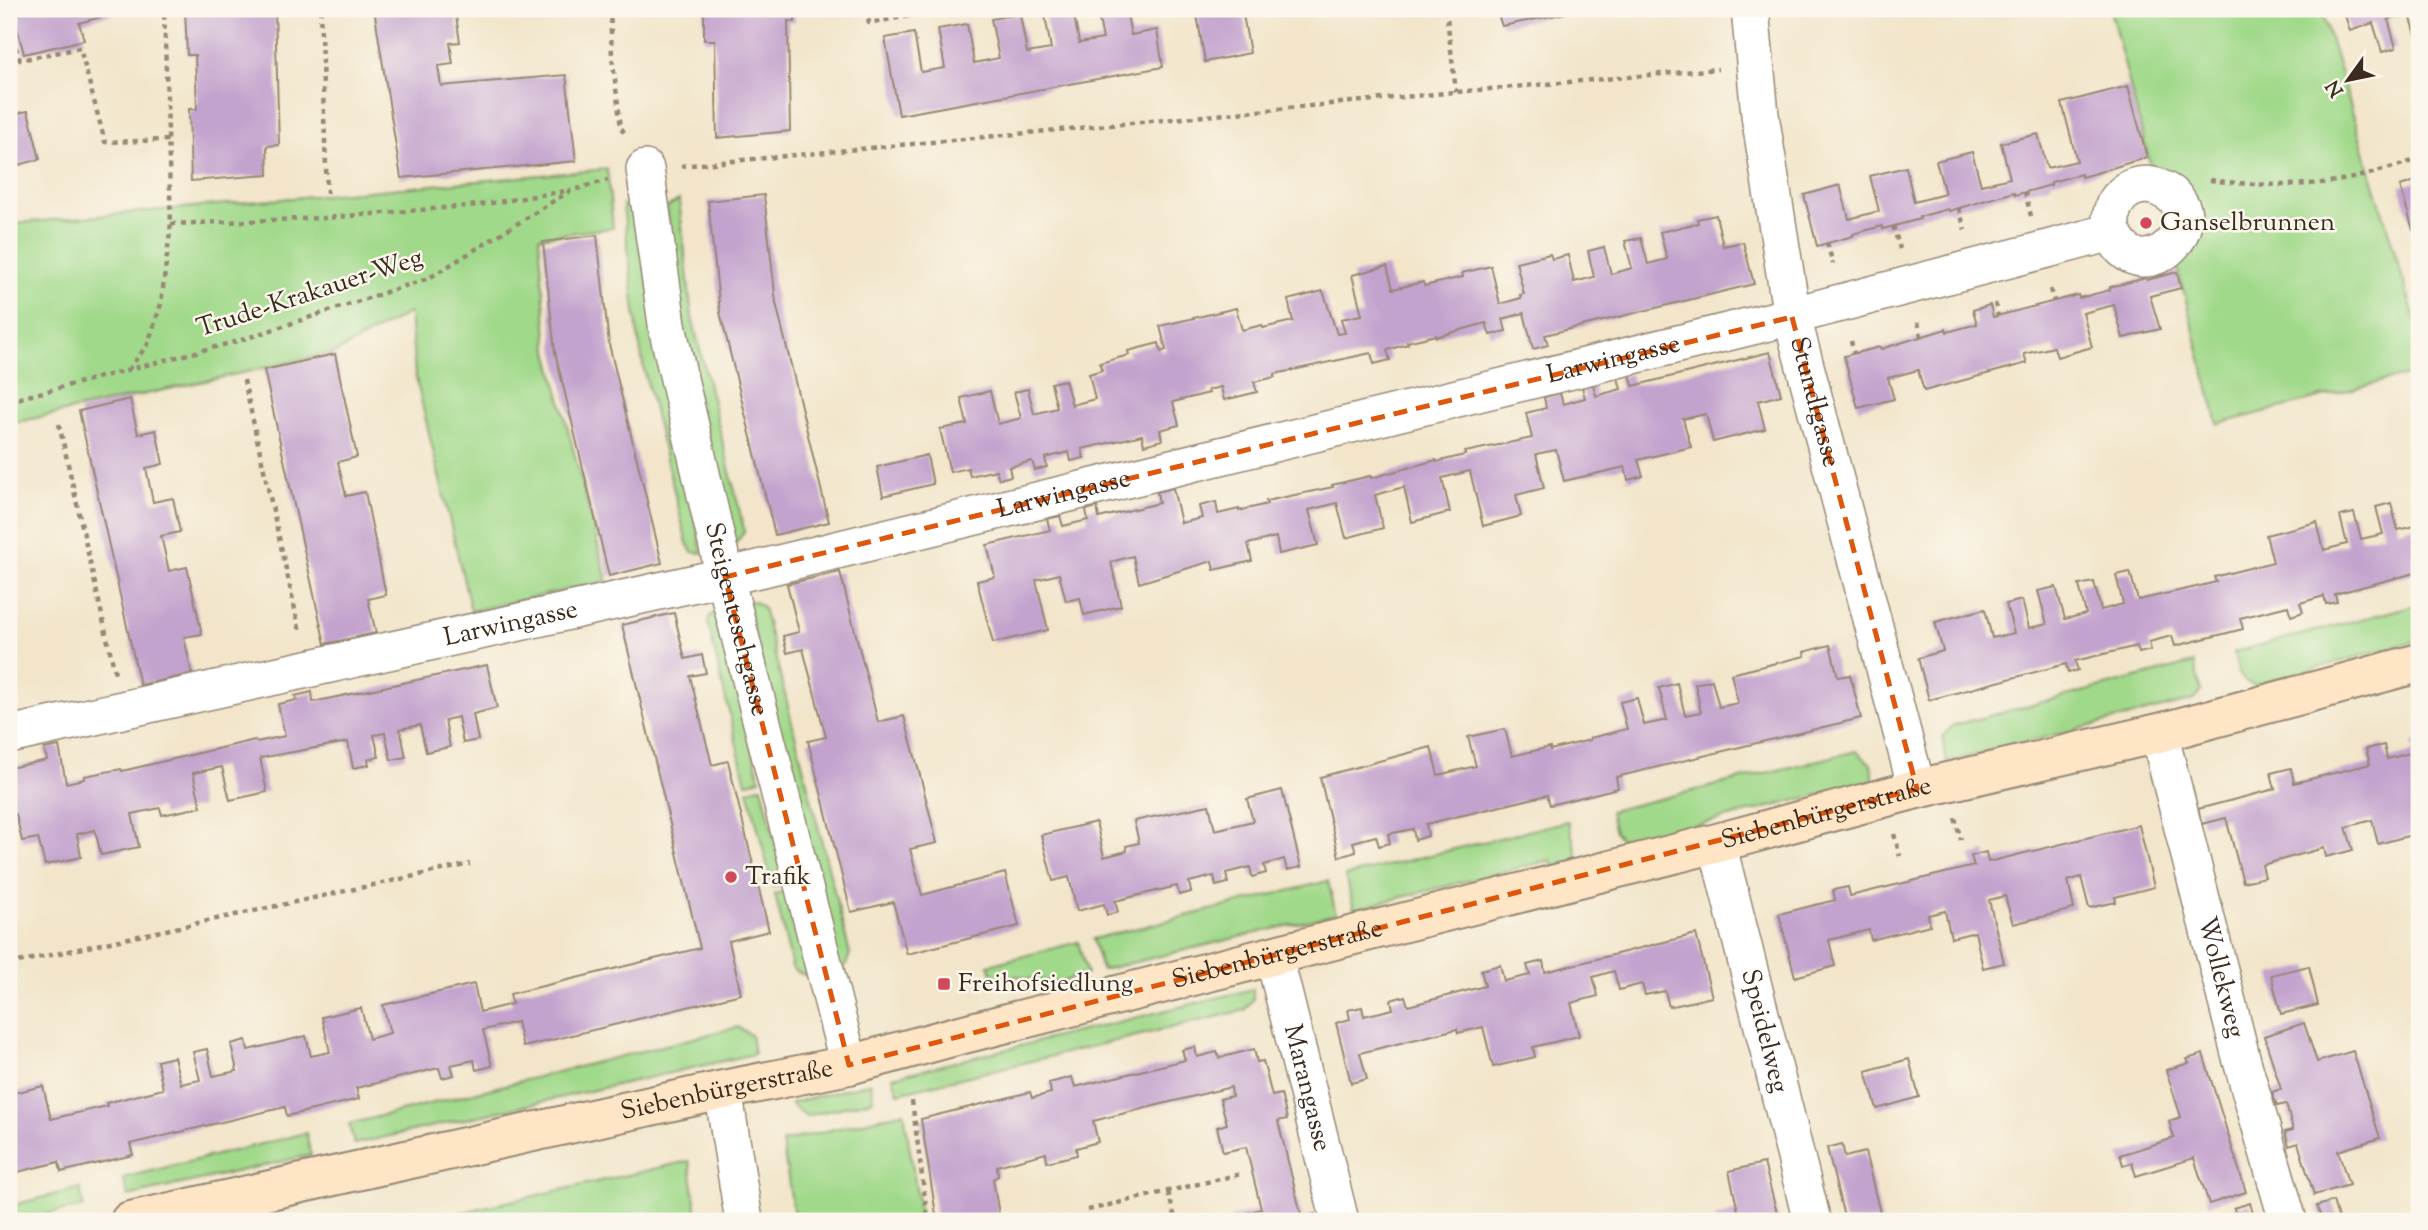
<svg xmlns="http://www.w3.org/2000/svg" width="2428" height="1230" font-family="'Sorts Mill Goudy',serif">
  <style>
    .green { fill: #a1d98a; stroke: #6e8254; stroke-width: 2 }
    .building { fill: #c3a2cd }
    .lines { fill: none; stroke-linecap: round; stroke-linejoin: round }
    .street-casing { stroke: #968874; stroke-width: 40 }
    .secondary-casing { stroke: #968874; stroke-width: 42 }
    .path { stroke: #968874; stroke-width: 4.5; stroke-dasharray: 5 5; stroke-linecap: butt }
    .street { stroke: #fff; stroke-width: 37 }
    .secondary { stroke: #fde5c5; stroke-width: 38 }
    .marked { fill: none; stroke: #df570d; stroke-width: 5; stroke-dasharray: 14 9; stroke-linejoin: round }
    .poi-dot { fill: #d1495b; stroke: #fbf7ec; stroke-width: 2.5 }
    .labels { text-anchor: middle; dominant-baseline: central; stroke-width: 5; stroke-linejoin: round; paint-order: stroke }
    .poi-label { font-size: 26px; fill: #3b2a1e; stroke: #fbf7ec; text-anchor: start }
    .street-label { font-size: 26px; fill: #3b2a1e; stroke: #fbf7ec }
  </style>
  <rect width="100%" height="100%" fill="#fbf7ec"/>
  <filter id="ink" filterUnits="userSpaceOnUse"><feTurbulence type="fractalNoise" baseFrequency=".0143" numOctaves="2"/><feDisplacementMap in="SourceGraphic" scale="14" xChannelSelector="R" yChannelSelector="G"/><feConvolveMatrix kernelMatrix="1 2 1 2 8 2 1 2 1" color-interpolation-filters="sRGB"/></filter>
  <filter id="wash" filterUnits="userSpaceOnUse"><feTurbulence type="fractalNoise" baseFrequency=".00686" numOctaves="4" result="noise"/><feDisplacementMap in="SourceGraphic" scale="28" xChannelSelector="R" yChannelSelector="G"/><feGaussianBlur stdDeviation="1.57" result="paint"/><feColorMatrix in="noise" values="0 0 0 0 0 0 0 0 0 0 0 0 0 0 0 0 0 1.4 0 .05"/><feComposite in="paint" operator="in"/></filter>
  <g filter="url(#wash)">
    <rect width="100%" height="100%" fill="#f2e5ca"/>
    <g class="green">
      <path d="M2110 9H2321L2419 332V372L2218 424Z"/>
      <path d="M607 169 613 228 539 237 548 351 607 581 471 611 415 374 410 312 337 352 9 424V224Z"/>
      <path d="M679 200 692 317 743 525 744 532 735 544 684 345 667 207Z"/>
      <path d="M623 205 635 212 702 553 692 552 687 543 644 370 637 329Z"/>
      <path d="M753 601 763 607 850 954 845 967 837 969 747 602Z"/>
      <path d="M2419 604V640L2255 685C2237 683 2238 666 2234 652Z"/>
      <path d="M717 611 760 779 746 783 708 624 709 617Z"/>
      <path d="M2194 663 2201 691 2195 699 2190 701 1947 762 1942 737 1954 725Z"/>
      <path d="M1856 751 1871 764 1874 781 1628 842C1613 838 1613 824 1610 811Z"/>
      <path d="M762 786 785 884 773 887 748 790Z"/>
      <path d="M1568 821 1577 854 1576 860 1554 869 1551 860 1354 909 1345 876Z"/>
      <path d="M1328 881 1336 914 1102 970 1093 939Z"/>
      <path d="M786 891 809 977 795 971 792 967 775 894Z"/>
      <path d="M1078 942 1087 974 1057 983 1018 976 994 979 989 965Z"/>
      <path d="M1253 989V999L1245 1010 898 1093 893 1077Z"/>
      <path d="M738 1027 751 1035 754 1054 354 1144 349 1124Z"/>
      <path d="M871 1083 873 1100 807 1116 799 1112 791 1103Z"/>
      <path d="M904 1112 921 1221H795L782 1142Z"/>
      <path d="M306 1133 311 1155 128 1196 123 1178Z"/>
      <path d="M689 1161 698 1221H422Z"/>
      <path d="M80 1188 84 1207 9 1221V1206Z"/>
    </g>
    <g id="blocks">
      <g class="building">
        <path d="M12 9H127V10L79 23 84 40 24 54Z"/>
        <path d="M185 9H275L279 145 267 146 268 175 191 181 189 109H197L195 55H187Z"/>
        <path d="M374 9H455L460 42 450 43 453 64 438 66 441 86 566 75 576 161 401 178Z"/>
        <path d="M704 9H795V22L788 21 790 131 717 138 715 40H704Z"/>
        <path d="M1053 9H1073L1079 43 1103 39 1097 9H1126L1131 35 1157 30 1163 67 899 115 885 38 914 33 921 72 945 68 938 29 967 24 974 63 999 58 991 19 1020 14 1027 53 1051 49 1044 10Z"/>
        <path d="M1196 9H1242L1250 53 1205 62Z"/>
        <path d="M1496 9H1570L1571 12 1502 26Z"/>
        <path d="M2343 9H2419V44L2409 12 2388 19 2396 48 2382 52 2373 23 2350 31Z"/>
        <path d="M2128 86 2147 157 2093 174 2081 177V174L2051 182V185L2015 195 2014 192 1949 211 1948 209 1919 217 1920 219 1883 229 1882 226 1853 234V236L1817 246 1804 195 1840 185 1849 219 1879 211 1870 176 1906 167 1914 202 1945 194 1936 161 1972 152 1981 185 2010 178 2001 143 2038 134 2047 168 2077 161 2062 103Z"/>
        <path d="M13 103 15 114 28 111 40 159 9 168V104Z"/>
        <path d="M2419 180V228L2413 230 2400 186Z"/>
        <path d="M764 195 776 303 829 522 775 535 720 312 708 201Z"/>
        <path d="M1716 215 1723 246 1743 242 1754 284 1545 335 1548 345 1533 349 1524 313 1503 319 1506 331 1490 335 1486 323 1436 337V335L1407 342 1408 344 1387 350 1390 360 1374 364 1371 353 1275 374V377L1254 382 1257 392 1241 396 1224 400 1221 387 1208 390 1209 393 1173 402 1179 425 1160 430 1162 440 1144 445 1142 435 1082 449 1084 458 1071 461 1069 452 1045 458 1047 467 1035 470 1032 461 1009 467 1011 476 999 479 996 470 970 476 968 468 950 472 940 429 967 424 961 398 990 391 998 424 1021 418 1014 392 1028 389 1034 414 1057 408 1051 383 1065 380 1072 405 1095 399 1089 374 1102 370 1100 363 1129 355 1128 351 1159 343 1161 352 1166 350 1160 326 1236 308 1242 330 1262 325 1263 328 1293 321 1288 300 1323 291 1337 334 1345 333 1341 319 1362 315 1352 275 1387 266 1393 289 1423 282 1424 286 1463 277 1462 273 1491 266 1500 304 1521 298 1520 295 1524 294 1516 262 1550 254 1552 259 1568 255 1574 282 1594 277 1588 251 1604 247 1611 274 1632 268 1625 241 1641 238 1648 264 1667 259 1660 232 1698 223 1697 219Z"/>
        <path d="M597 235 609 344 662 563 609 576 555 352 543 242Z"/>
        <path d="M2177 272 2181 288 2150 296 2160 329 2123 338 2114 305 2083 313 2092 347 2057 357 2054 347 2024 354 2027 363 1924 391 1918 370 1888 378 1894 399 1858 408 1844 356 1880 347 1881 349 1946 329 1947 332 1977 324 1973 310 1990 305 1993 317 2078 295 2079 298 2110 290V287L2146 278 2147 280Z"/>
        <path d="M1770 352 1781 395 1758 401 1765 429 1713 442 1706 414 1683 419 1691 447 1638 460 1643 476 1628 480 1625 467 1564 481 1556 450 1536 454 1544 488 1516 495 1521 516 1483 526 1470 471 1442 478 1450 512 1412 522 1404 487 1375 495 1383 528 1346 538 1337 503 1309 510 1318 545 1279 554 1276 537 1248 544 1252 561 1214 570 1212 561 1139 583 1133 556 1111 562 1121 606 1084 615 1080 598 1066 601 1059 574 1036 580 1048 630 993 643 977 581 995 577 987 545 1050 530 1047 519 1060 516 1063 526 1088 520 1086 510 1097 507 1099 518 1159 503 1157 492 1173 488 1181 523 1202 518 1199 506 1216 502 1218 514 1239 509V511L1267 504 1266 501 1333 487 1332 485 1370 476 1371 478 1436 460V462L1465 455V452L1532 438 1526 413 1546 408 1544 397 1560 393 1563 404 1585 398 1582 387 1593 384 1596 396 1621 389 1618 378 1630 374 1633 386Z"/>
        <path d="M335 354 357 457 338 462 346 496 365 492 386 595 368 599 376 633 325 644 264 370Z"/>
        <path d="M130 399 138 434 156 430 163 464 146 468 153 502 173 498 180 532 161 536 169 571 187 567 202 634 184 637 192 674 140 685 79 411Z"/>
        <path d="M927 455 933 484 883 496 877 467Z"/>
        <path d="M2391 503 2398 530 2419 525V572L2335 594 2337 602 2326 604 2324 596 2300 603 2303 612 2291 616 2288 606 2240 618 2243 629 2175 646 2172 636 2149 642 2151 650 2139 653 2137 646 2075 661 2078 670 2068 673 2066 664 1929 700 1918 658 1943 651 1935 622 1985 609 1992 638 2014 633 2006 604 2022 600 2029 628 2047 624 2038 591 2056 587 2065 619 2086 614 2079 585 2094 582 2101 610 2123 604 2116 575 2130 572 2138 600 2196 587 2216 582 2214 577 2273 562 2266 535 2317 522 2324 550 2347 544 2340 516 2354 513 2361 539 2383 534 2376 507Z"/>
        <path d="M840 572 878 722 904 716 920 775 937 843 910 849 922 895 1005 873 1019 926 907 954 893 902 851 912 808 741 826 737 803 649 787 653 783 636 799 632 787 584Z"/>
        <path d="M674 613 685 659 702 655 706 673 690 676 702 725 712 765 728 761 769 931 729 941 741 994 523 1047 517 1022 483 1030 492 1066 476 1070 474 1060 451 1065 454 1075 442 1078 439 1068 356 1088 359 1099 287 1116 285 1107 130 1144 133 1155 61 1172 59 1162 9 1174V1094L43 1086 51 1119 107 1106 106 1103 163 1089 157 1061 174 1057 181 1084 200 1080 193 1052 207 1049 213 1076 237 1071 231 1044 246 1040 248 1050 306 1036 311 1056 330 1052 322 1017 361 1008 369 1039 390 1033 383 1005 474 984 480 1012 512 1004 510 994 700 948 622 625Z"/>
        <path d="M1830 645 1838 677 1850 675 1861 718 1616 777 1618 788 1550 805 1547 795 1426 824 1428 836 1415 840 1413 829 1388 834 1390 843 1379 846 1376 836 1353 842 1356 852 1339 857 1320 777 1431 747 1438 775 1476 766 1468 737 1505 729 1512 756 1550 747V750L1590 740V738L1627 729 1620 702 1637 698 1644 725 1667 720 1659 688 1677 683 1685 715 1701 712 1695 684 1712 680 1719 707 1738 703 1731 674 1805 656 1804 652Z"/>
        <path d="M487 665 497 708 473 714 478 740 463 743 458 717 445 720 450 747 426 752 420 725 400 729 406 757 391 760 385 733 374 735 379 757 368 759 369 765 353 768 348 742 260 758 267 792 230 800 222 767 193 773 201 807 162 815 160 808 132 814 139 847 101 855 95 830 77 834 81 857 45 865 38 838 22 841 16 814 9 815V768L47 760 44 749 59 746 66 783 84 779V776L121 769 122 771 255 740 256 742 285 736 278 704 297 700 295 696 312 692 313 702Z"/>
        <path d="M2419 741V833L2378 844 2372 820 2346 827 2353 850 2326 857 2324 848 2262 865 2265 877 2243 882 2226 818 2202 824 2198 809 2275 789 2271 773 2291 768 2294 783 2370 764 2366 749 2384 745 2387 759 2414 752 2412 742Z"/>
        <path d="M1282 790 1301 867 1287 870 1284 859 1264 865 1266 873 1252 877 1250 867 1226 873 1228 883 1216 886 1214 876 1189 882 1191 892 1179 895 1177 886 1115 901 1118 912 1107 915 1104 904 1077 911 1069 877 1053 881 1041 835 1096 822 1104 857 1127 851 1126 846 1139 843 1134 821 1209 805 1215 830 1253 821 1247 799Z"/>
        <path d="M2139 825 2154 887 2115 897 2116 902 2089 908 2081 877 2068 881 2074 909 2013 924 2005 896 1989 900 2004 963 1983 968 1975 932 1951 938 1945 911 1928 915 1930 925 1871 940 1869 930 1829 940 1835 966 1795 977 1779 914 1835 900 1833 890 1848 887 1850 896 1974 866 1971 856 1986 852 1988 862Z"/>
        <path d="M1696 934 1712 997 1669 1007 1665 991 1645 995 1642 984 1619 990 1614 971 1593 977 1598 996 1571 1003 1579 1036 1533 1047 1535 1057 1493 1067 1483 1027 1458 1033 1457 1029 1360 1053 1367 1079 1351 1083 1336 1023 1350 1019 1348 1010 1362 1007 1364 1016 1393 1009 1391 1000 1405 996 1408 1006 1485 986 1481 970 1500 965 1504 981 1530 975 1527 965 1543 961 1545 972Z"/>
        <path d="M2309 966 2318 1005 2281 1014 2271 975Z"/>
        <path d="M2304 1023 2317 1062 2353 1051 2380 1138 2338 1151 2349 1185 2314 1195 2298 1143 2289 1146 2285 1132 2293 1130 2286 1104 2277 1106 2272 1092 2281 1089 2264 1036Z"/>
        <path d="M1195 1047 1197 1057 1217 1052 1219 1058 1254 1049 1257 1062 1263 1061 1272 1096 1281 1094 1287 1119 1278 1121 1302 1218 1315 1214 1317 1221H1231L1230 1217 1261 1209 1246 1147 1223 1152 1217 1127 1227 1124 1220 1099 1232 1096 1231 1087 1093 1121 1098 1142 1076 1148 1077 1155 1047 1162 1046 1153 997 1166 998 1176 993 1179 1000 1221H937L921 1119 1030 1092 1032 1098 1051 1093 1049 1083 1072 1077 1075 1087 1185 1060 1182 1050Z"/>
        <path d="M2203 1054 2246 1192 2209 1204 2194 1158 2136 1176 2132 1163 2123 1165 2120 1155 2174 1138 2169 1121 2181 1117 2166 1070 2189 1063 2187 1059Z"/>
        <path d="M1909 1059 1919 1097 1877 1109 1866 1071Z"/>
        <path d="M1842 1144 1845 1157 1865 1152 1882 1221H1845L1827 1148Z"/>
        <path d="M1764 1163 1779 1221H1716L1715 1217 1738 1211 1729 1171Z"/>
        <path d="M2333 1201 2339 1221H2322L2317 1206Z"/>
        <path d="M2250 1203 2255 1221H2210L2235 1213 2234 1208Z"/>
      </g>
    </g>
  </g>
  <g filter="url(#ink)">
    <use href="#blocks" fill-opacity="0" stroke="#968874" stroke-width="2"/>
    <g class="lines">
      <g class="street-casing">
        <g id="street">
          <path id="s1" d="M1750 9 1760 115 1792 317 1917 789"/>
          <path id="s2" d="M645 169 668 331 725 577 849 1065"/>
          <path id="s3" d="M2159 733 2242 1061 2288 1221"/>
          <path id="s4" d="M9 735 759 569 1768 322 2112 232C2141 301 2224 214 2159 188 2147 183 2134 185 2124 193 2112 203 2109 218 2112 232"/>
          <path id="s5" d="M1717 843 1812 1221"/>
          <path id="s6" d="M1274 956 1340 1221"/>
          <path d="M723 1090 744 1221"/>
        </g>
      </g>
      <g class="secondary-casing">
        <g id="secondary">
          <path id="s7" d="M130 1221 723 1090 849 1065 956 1036 1717 843 1917 789 2159 733 2419 663"/>
        </g>
      </g>
      <g class="path">
        <path d="M320 9 327 193"/>
        <path d="M610 9 612 56 621 128 626 135"/>
        <path d="M866 9 869 23 950 9"/>
        <path d="M1446 9 1456 92"/>
        <path d="M9 28 20 60 80 48 105 142 169 140"/>
        <path d="M681 166 1456 92 1718 69"/>
        <path d="M2210 180C2249 185 2290 187 2330 182 2360 178 2390 168 2419 159"/>
        <path d="M2025 192 2031 216"/>
        <path d="M1959 208 1965 230"/>
        <path d="M171 224 325 218 479 205 566 191"/>
        <path d="M1893 226 1900 249"/>
        <path d="M1827 243 1833 264"/>
        <path d="M2050 289 2054 301"/>
        <path d="M1995 303 1998 316"/>
        <path d="M1918 322 1921 336"/>
        <path d="M1851 341 1854 354"/>
        <path d="M128 370 148 344 161 304 171 224 164 9"/>
        <path d="M244 380 300 632"/>
        <path d="M9 401 238 341 429 278 570 191 608 180"/>
        <path d="M59 424 115 673"/>
        <path d="M1955 818 1961 840"/>
        <path d="M1894 834 1900 856"/>
        <path d="M9 964 470 864"/>
        <path d="M912 1101 928 1221"/>
        <path d="M1168 1192 1176 1221"/>
        <path d="M1088 1210 1241 1174"/>
      </g>
      <use href="#street" class="street"/>
      <use href="#secondary" class="secondary"/>
    </g>
  </g>
  <path class="marked" d="M1792 317 1917 789 849 1065 725 577Z"/>
  <g class="poi-dot">
    <circle cx="2146" cy="223" r="7"/>
    <circle cx="731" cy="877" r="7"/>
    <rect x="937" y="977" width="14" height="14" rx="3.5"/>
  </g>
  <g class="labels">
    <g class="poi-label">
      <text x="2160" y="223">Ganselbrunnen</text>
      <text x="745" y="877">Trafik</text>
      <text x="958" y="984">Freihofsiedlung</text>
    </g>
    <g class="street-label">
      <text transform="translate(310 294) rotate(-18)">Trude-Krakauer-Weg</text>
      <text stroke="none"><textPath href="#s4" startOffset="1648">Larwingasse</textPath></text>
      <text stroke="none"><textPath href="#s1" startOffset="399">Stundlgasse</textPath></text>
      <text stroke="none"><textPath href="#s4" startOffset="1082">Larwingasse</textPath></text>
      <text stroke="none"><textPath href="#s2" startOffset="460">Steigenteschgasse</textPath></text>
      <text stroke="none"><textPath href="#s4" startOffset="514">Larwingasse</textPath></text>
      <text stroke="none"><textPath href="#s7" startOffset="1745">Siebenbürgerstraße</textPath></text>
      <text stroke="none"><textPath href="#s7" startOffset="1178">Siebenbürgerstraße</textPath></text>
      <text stroke="none"><textPath href="#s3" startOffset="252">Wollekweg</textPath></text>
      <text stroke="none"><textPath href="#s5" startOffset="194">Speidelweg</textPath></text>
      <text stroke="none"><textPath href="#s6" startOffset="136">Marangasse</textPath></text>
      <text stroke="none"><textPath href="#s7" startOffset="611">Siebenbürgerstraße</textPath></text>
    </g>
  </g>
  <rect width="2428" height="1230" fill="none" stroke="#fbf7ec" stroke-width="35"/>
  <g transform="translate(2348 80) rotate(237)" stroke="#fbf7ec" stroke-width="5" paint-order="stroke">
  <path d="M0-5L12 26L0 18L-12 26Z" fill="#3b2a1e"/>
  <text y="-10" font-size="19" font-weight="bold" text-anchor="middle" fill="#3b2a1e">N</text>
  </g>
</svg>
